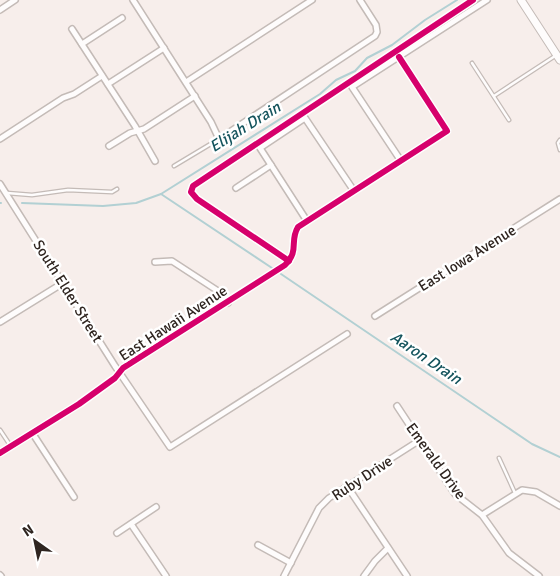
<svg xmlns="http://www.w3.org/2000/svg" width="560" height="576" font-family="Signika,sans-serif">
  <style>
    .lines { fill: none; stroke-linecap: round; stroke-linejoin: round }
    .stream { stroke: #b2d0d3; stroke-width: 2 }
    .lane-casing { stroke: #c4bbb7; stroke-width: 5 }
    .street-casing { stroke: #c4bbb7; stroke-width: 8 }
    .secondary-casing { stroke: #c4bbb7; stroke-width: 9 }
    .lane { stroke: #fefcfc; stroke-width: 2.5 }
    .street { stroke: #fefcfc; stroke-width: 5 }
    .secondary { stroke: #fefcfc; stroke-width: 7 }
    .cycleway-casing { stroke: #fff; stroke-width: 9 }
    .cycleway { stroke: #d6006c; stroke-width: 6 }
    .labels { text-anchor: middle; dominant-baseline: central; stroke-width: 5; stroke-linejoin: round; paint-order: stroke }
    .street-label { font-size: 15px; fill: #2f2520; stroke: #fff }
    .water-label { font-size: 16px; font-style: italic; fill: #14545d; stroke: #fff }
  </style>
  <rect width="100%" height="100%" fill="#f7eeeb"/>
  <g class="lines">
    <g class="stream">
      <path d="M161 194 272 268"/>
      <path d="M0 203H1"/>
      <path d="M22 203 103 206 136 203 161 194 320 94 336 80 355 71 367 58 392 45 425 20 457 0"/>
      <path d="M281 274 532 444 560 457"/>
    </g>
    <g class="lane-casing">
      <g id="lane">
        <path d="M472 63 509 120"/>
        <path d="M494 96 555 56"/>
        <path d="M560 140 558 143 560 150"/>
        <path d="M174 166 219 139"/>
        <path d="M7 193 32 195 68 190 112 192 117 189"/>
        <path d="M0 430 10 445"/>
        <path d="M499 458 515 493"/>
      </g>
    </g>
    <g class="street-casing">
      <g id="street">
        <path d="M133 0 211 122 219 139 375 36 377 32 376 25 360 0"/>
        <path d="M0 10 15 0"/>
        <path d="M72 29 135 126 155 161"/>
        <path d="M82 44 122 18"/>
        <path d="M186 82 312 0"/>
        <path d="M108 84 164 48"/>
        <path d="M0 139 63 98 74 94 102 76"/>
        <path d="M109 146 130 133 144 129 195 96"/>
        <path d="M401 161 352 87 487 0"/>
        <path d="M0 184 115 366 170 447 347 334"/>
        <path d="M236 188 271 165"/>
        <path d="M307 221 260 148 305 118 354 191"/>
        <path d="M155 262 172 261 218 291 228 303"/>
        <path d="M375 316 560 199"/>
        <path d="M0 322 63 283"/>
        <path d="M397 406 455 494 482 515 509 553 539 576"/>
        <path d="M33 434 74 497"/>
        <path d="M0 453 79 404 115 378 123 368 285 265C300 250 289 242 298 227L447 131 399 57"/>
        <path d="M347 486 407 576"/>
        <path d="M482 515 522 490 536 492 560 506"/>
        <path d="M131 524 166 576"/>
        <path d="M117 533 156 507"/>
        <path d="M258 545 291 563"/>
        <path d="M0 575 1 576"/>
        <path d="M284 576 319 508 329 498 420 440"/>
        <path d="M364 576 375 561 388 548"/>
      </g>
    </g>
    <g class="secondary-casing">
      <path id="secondary" d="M521 0 560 60"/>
    </g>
    <use href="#lane" class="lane"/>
    <use href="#street" class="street"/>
    <use href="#secondary" class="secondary"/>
    <g class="cycleway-casing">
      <g id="cycleway">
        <path d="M289 261 197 199 191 192 193 186 473 0"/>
        <path d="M0 453 79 404 115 378 123 368 285 265C300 250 289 242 298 227L447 131 399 57"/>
      </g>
    </g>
    <use href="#cycleway" class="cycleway"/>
  </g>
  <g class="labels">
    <g class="street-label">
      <text transform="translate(467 258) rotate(-32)">East Iowa Avenue</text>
      <text transform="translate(68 291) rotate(58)">South Elder Street</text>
      <text transform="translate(173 323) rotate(-33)">East Hawaii Avenue</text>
      <text transform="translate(436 461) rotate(54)">Emerald Drive</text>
      <text transform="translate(362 478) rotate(-33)">Ruby Drive</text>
    </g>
    <g class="water-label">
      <text transform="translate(245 127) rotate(-32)">Elijah Drain</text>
      <text transform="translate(426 358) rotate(34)">Aaron Drain</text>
    </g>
  </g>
  <g transform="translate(35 541) rotate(327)" stroke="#ffffff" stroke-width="4" paint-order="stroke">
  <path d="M0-4L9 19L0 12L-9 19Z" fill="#2f2520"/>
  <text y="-8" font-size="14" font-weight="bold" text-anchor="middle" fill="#2f2520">N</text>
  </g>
</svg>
